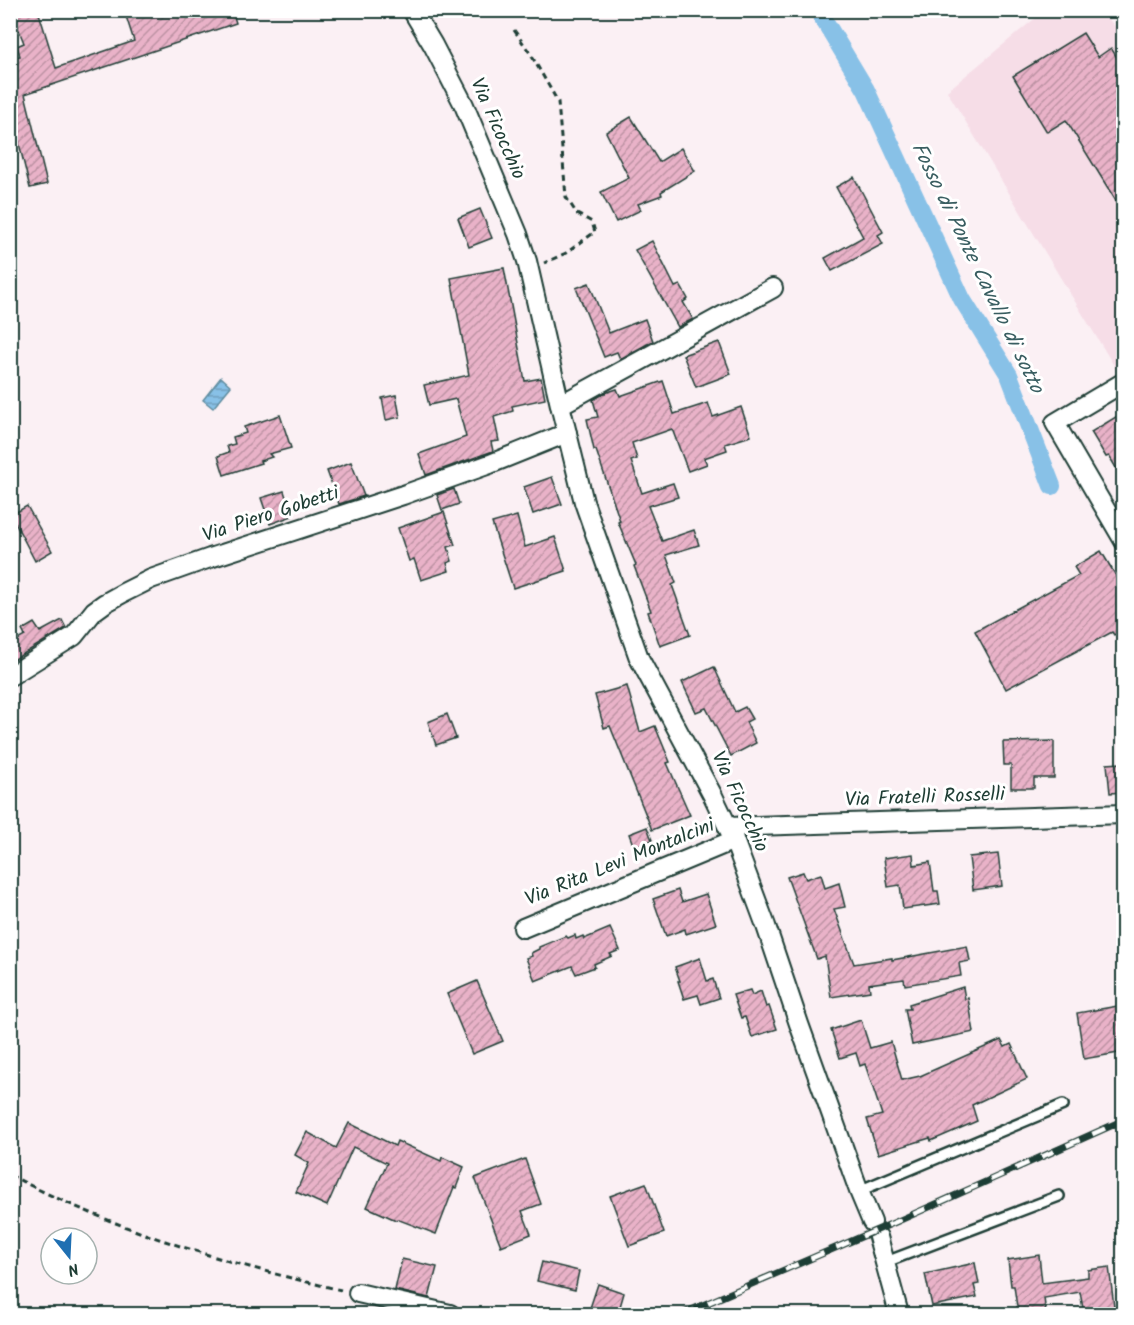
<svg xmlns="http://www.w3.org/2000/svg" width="1134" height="1325" font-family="Kalam,sans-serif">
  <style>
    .built { fill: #f6dde7 }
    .water { fill: url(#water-rules); stroke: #5e8c9f; stroke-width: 1.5 }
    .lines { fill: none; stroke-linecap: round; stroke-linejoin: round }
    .canal { stroke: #88c1e7; stroke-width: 18 }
    .building { fill: url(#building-hatch); stroke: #1f3d34; stroke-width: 1.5 }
    .lane-casing { stroke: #1f3d34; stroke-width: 14 }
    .street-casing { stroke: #1f3d34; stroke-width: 22 }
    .path { stroke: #1f3d34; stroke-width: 3; stroke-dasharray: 6 4.5; stroke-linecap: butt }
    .lane { stroke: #fff; stroke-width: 9 }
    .street { stroke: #fff; stroke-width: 18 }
    .rail-casing { stroke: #1f3d34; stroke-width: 7 }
    .rail { stroke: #fff; stroke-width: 4.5; stroke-dasharray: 14; stroke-linecap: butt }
    .labels { text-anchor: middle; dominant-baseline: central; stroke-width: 6; stroke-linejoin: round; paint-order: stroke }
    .street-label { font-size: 20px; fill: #1f3d34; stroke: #fff }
    .water-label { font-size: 21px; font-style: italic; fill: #395e61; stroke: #fff }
  </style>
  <defs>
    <pattern id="water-rules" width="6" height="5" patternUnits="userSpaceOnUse" patternTransform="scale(1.5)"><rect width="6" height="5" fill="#88c1e7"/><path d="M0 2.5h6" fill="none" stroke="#6f9ebc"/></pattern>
    <pattern id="building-hatch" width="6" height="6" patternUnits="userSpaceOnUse" patternTransform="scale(1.5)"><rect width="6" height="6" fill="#e9b2c8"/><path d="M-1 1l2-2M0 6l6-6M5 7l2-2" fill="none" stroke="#bc92a3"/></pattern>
  </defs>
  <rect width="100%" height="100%" fill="#fbf0f4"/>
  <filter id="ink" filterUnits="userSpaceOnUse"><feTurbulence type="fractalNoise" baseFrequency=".0167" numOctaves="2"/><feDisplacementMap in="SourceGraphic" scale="12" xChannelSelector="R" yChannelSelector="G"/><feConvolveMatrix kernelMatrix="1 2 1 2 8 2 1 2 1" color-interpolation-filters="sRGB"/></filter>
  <g filter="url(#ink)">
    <path class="built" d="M1044 11H1101L1123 35 1124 364 1116 369 947 91Z"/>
    <path class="water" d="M221 377 231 386 213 408 203 400Z"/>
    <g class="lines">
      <path class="canal" d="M818 10 866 90 962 299 1009 375 1052 486"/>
    </g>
    <g class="building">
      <path d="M11 10H38L56 68 134 41 124 10H232L236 23 25 94 47 184 30 188 10 107V57L20 56 17 46 24 43Z"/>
      <path d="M1083 33 1098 57 1111 48 1124 68V214L1066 120 1047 132 1013 76Z"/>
      <path d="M631 117 659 162 681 148 695 171 661 192 662 195 638 204 641 210 616 222 601 192 629 178 606 132Z"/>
      <path d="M854 177 883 232 878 235 883 244 832 271 825 258 863 237 836 187Z"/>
      <path d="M480 209 492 238 469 247 458 218Z"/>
      <path d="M652 241 675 287 680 285 688 299 683 302 693 319 678 327 635 250Z"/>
      <path d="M504 268 525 381 541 378 545 399 512 406 513 411 494 417 499 441 491 442 493 451 426 475 419 454 466 437 456 399 429 405 424 385 469 375 451 278Z"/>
      <path d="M589 283 609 333 645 319 653 341 620 359 617 352 604 357 576 288Z"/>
      <path d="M719 342 731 374 696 387 683 355Z"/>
      <path d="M663 381 674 414 708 403 713 417 741 407 751 436 725 444 727 450 704 458 707 464 688 471 672 429 632 443 637 459 631 461 642 493 673 483 678 497 648 506 662 541 694 530 699 545 666 555 676 583 672 585 690 635 660 646 648 612 651 611 634 566 636 565 618 522 620 521 596 450H594L587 419 598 417 593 400 605 393 617 389 620 396Z"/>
      <path d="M396 395 400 417 386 420 382 398Z"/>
      <path d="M1124 412V481L1109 456 1106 457 1091 432Z"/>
      <path d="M280 415 291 448 269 454 272 457 260 461 261 463 224 475 218 456 229 452 227 446 235 444 233 437 246 433 244 427Z"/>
      <path d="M351 462 364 496 339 504 327 471Z"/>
      <path d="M552 477 562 504 533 514 524 487Z"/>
      <path d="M454 489 459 504 442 510 437 495Z"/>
      <path d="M284 491 292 516 270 524 261 498Z"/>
      <path d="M27 506 52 551 35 561 11 515Z"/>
      <path d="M444 512 455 545 448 547 452 561 447 563 449 571 421 580 414 559 409 561 398 528Z"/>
      <path d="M517 516 525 547 555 537 566 571 513 588 492 523Z"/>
      <path d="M1101 551 1124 589V629L1114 635 1112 632 1006 689 975 631 1079 575 1074 567Z"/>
      <path d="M62 620 66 628 10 662V644L25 636 22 630 34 623 40 632Z"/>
      <path d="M714 667 735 712 745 707 752 719 746 722 756 743 731 756 706 708 696 712 682 682Z"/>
      <path d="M627 686 640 732 655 726 670 762 667 763 690 815 652 830 610 726 604 728 595 695Z"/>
      <path d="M447 714 456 738 436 745 428 722Z"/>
      <path d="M1054 741V778H1034V788H1011V765H1004L1003 742Z"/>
      <path d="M1121 763 1123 792 1110 793 1107 764Z"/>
      <path d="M647 827 652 840 634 847 629 834Z"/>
      <path d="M913 854 914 865 930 862 934 891H938L940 904 903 909 900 885 888 887 884 858Z"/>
      <path d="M998 854 1002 886 973 890 969 857Z"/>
      <path d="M803 872 806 879 821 874 825 888 839 883 845 907 834 909 854 964 892 958V960L967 946 970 961 959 963 961 976 905 985 904 979 869 984 870 991 831 997 825 956 817 959 787 877Z"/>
      <path d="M678 890 682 902 706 894 716 924 686 934 685 929 666 936 653 899Z"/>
      <path d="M610 928 620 950 610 954 612 956 594 964 595 967 576 974 572 966 535 981 526 958 532 956 531 953 539 949V947L566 936 568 938 575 935 576 939 583 936 584 939Z"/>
      <path d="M700 958 707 981 713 979 719 998 701 1004 698 995 684 999 678 981H680L675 967Z"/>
      <path d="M477 981 503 1041 472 1054 447 994Z"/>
      <path d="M963 987 965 999 968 998 974 1032 912 1045 905 1009H910L909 1004Z"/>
      <path d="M750 990 752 995 761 991 766 1007 769 1006 777 1029 752 1037 745 1017 741 1018 733 995Z"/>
      <path d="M1124 1005V1052L1084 1059 1077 1013Z"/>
      <path d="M861 1020 870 1048 891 1042 902 1080 920 1076 1001 1040 1005 1047 1011 1044 1027 1079 972 1105 977 1121 931 1141 930 1138 878 1154 867 1119 882 1115 865 1064 860 1066 856 1053 840 1058 831 1030Z"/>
      <path d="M349 1123 395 1146 397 1141 441 1161 442 1157 464 1167 456 1188 454 1187 436 1234 397 1219 396 1220 367 1207 387 1163 353 1147 327 1206 296 1192 309 1163 295 1155 307 1132 336 1148Z"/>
      <path d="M525 1159 541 1204 522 1211 531 1234 501 1246 475 1178Z"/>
      <path d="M646 1183 664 1233 629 1246 610 1196Z"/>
      <path d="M1039 1255 1042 1283 1088 1277V1270L1109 1267 1115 1314H1084L1080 1292 1044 1298 1046 1314H1018L1014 1286H1011L1008 1260Z"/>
      <path d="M402 1259 437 1267 429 1298 395 1290Z"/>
      <path d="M542 1262 579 1271 575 1290 537 1281Z"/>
      <path d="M975 1263 979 1284 974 1285 977 1297 932 1306 925 1274Z"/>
      <path d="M598 1284 624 1293 619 1310 611 1308 609 1314H588Z"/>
    </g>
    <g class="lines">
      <g class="lane-casing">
        <g id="lane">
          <path d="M859 1191 1063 1105"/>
          <path d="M886 1262 1059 1196"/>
        </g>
      </g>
      <g class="street-casing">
        <g id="street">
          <path d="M412 10 433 45 464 105 518 234 527 261 560 405 584 502 603 556 639 658 713 796 734 840 766 926 799 1024 859 1191 872 1222"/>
          <path d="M1124 382 1055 423 1124 541"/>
          <path d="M560 405 773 288"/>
          <path d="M10 676 74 636 94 611 105 603 123 593 151 579 210 558 403 495 490 464 567 433"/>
          <path d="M728 827 1124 814"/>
          <path d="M523 928 734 840"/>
          <path d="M878 1237 899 1314"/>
          <path d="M358 1293 450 1314"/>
        </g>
      </g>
      <g class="path">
        <path d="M514 30 530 53 558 102 566 197 577 214 592 222 595 232 566 253 544 263"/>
        <path d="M10 1175C114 1230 228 1264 341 1290"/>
      </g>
      <use href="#lane" class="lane"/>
      <use href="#street" class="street"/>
      <g class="rail-casing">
        <path id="rail" d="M682 1314 898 1221 1124 1120"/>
      </g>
      <use href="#rail" class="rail"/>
    </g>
  </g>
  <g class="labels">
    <g class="street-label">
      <text transform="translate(497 129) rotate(66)">Via Ficocchio</text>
      <text transform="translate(271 515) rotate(-18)">Via Piero Gobetti</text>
      <text transform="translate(925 798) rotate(-2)">Via Fratelli Rosselli</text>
      <text transform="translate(739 802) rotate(65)">Via Ficocchio</text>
      <text transform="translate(620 863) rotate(-22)">Via Rita Levi Montalcini</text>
    </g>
    <g class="water-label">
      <text transform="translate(977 268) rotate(64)">Fosso di Ponte Cavallo di sotto</text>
    </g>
  </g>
  <rect width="1134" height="1325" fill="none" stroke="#fff" stroke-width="36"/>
  <rect x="18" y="18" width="1098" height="1289" fill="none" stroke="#1f3d34" stroke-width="2" filter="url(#ink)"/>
  <g transform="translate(69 1256) rotate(162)"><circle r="28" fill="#ffffff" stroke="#a5b1ae" stroke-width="1.5"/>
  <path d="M0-4.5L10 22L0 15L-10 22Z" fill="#1f6fb2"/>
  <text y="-9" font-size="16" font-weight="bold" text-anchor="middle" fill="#1f3d34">N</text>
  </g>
</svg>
